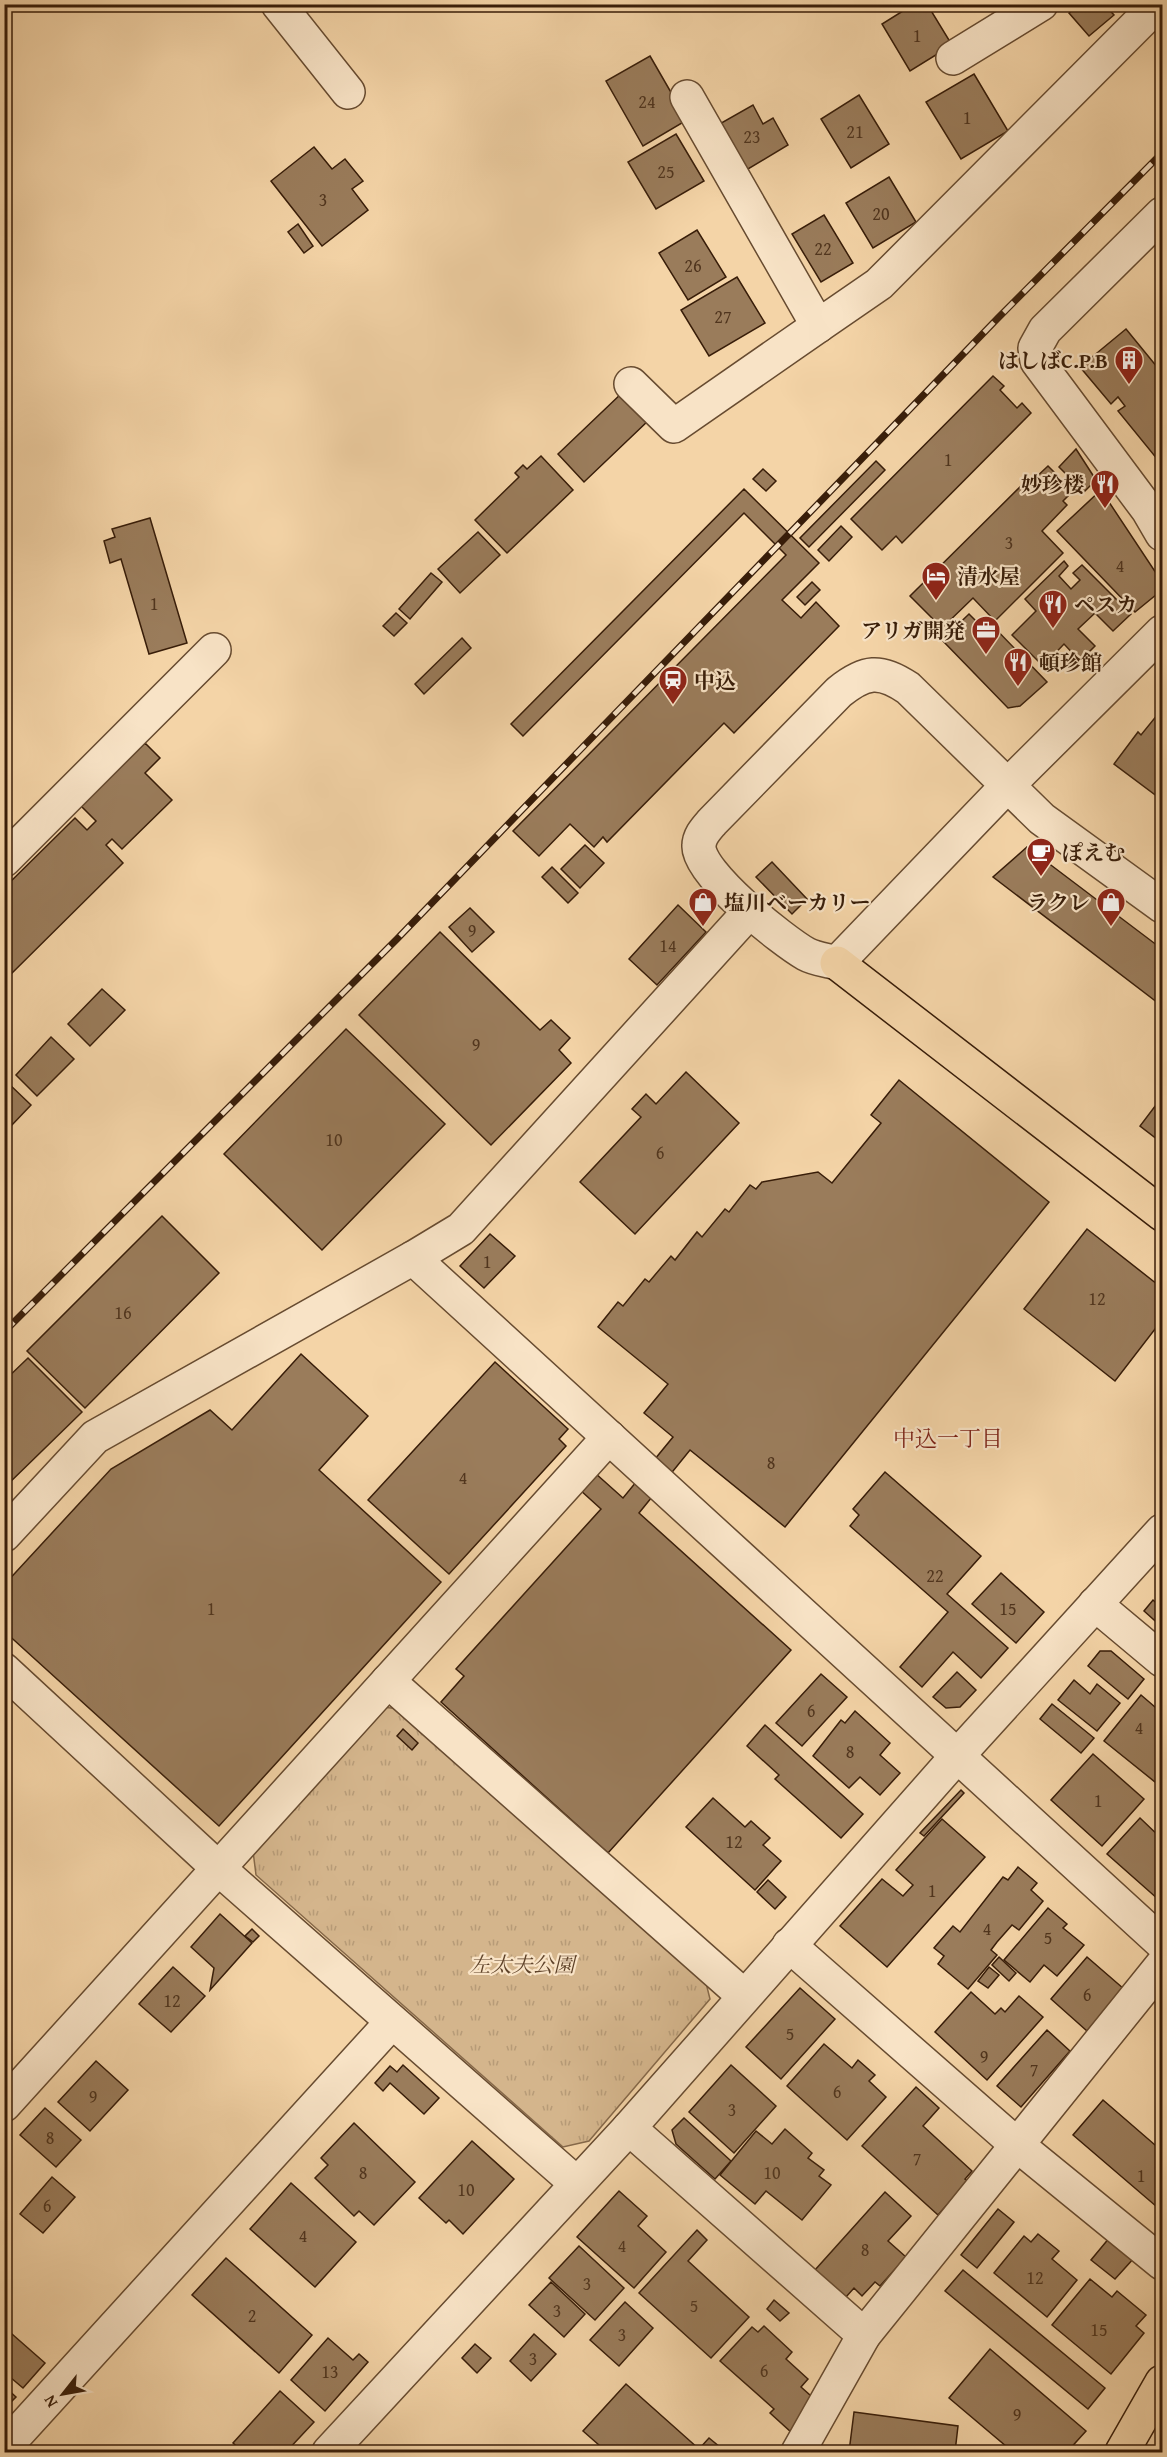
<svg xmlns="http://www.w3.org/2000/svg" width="1167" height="2457" font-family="'Gentium Book Plus','Noto Serif JP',serif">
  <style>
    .park { fill: url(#park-tufts); stroke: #86694a; stroke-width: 1.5 }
    .building { fill: #9a7c5b; stroke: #381d09; stroke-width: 1.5 }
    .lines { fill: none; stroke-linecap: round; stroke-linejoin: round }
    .minor-casing { stroke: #674b30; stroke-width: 36 }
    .major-casing { stroke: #381d09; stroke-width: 36 }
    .minor { stroke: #f8e3c6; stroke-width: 33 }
    .major { stroke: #f4d4a7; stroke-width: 33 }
    .rail-casing { stroke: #381d09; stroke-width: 7 }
    .rail { stroke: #f8e3c6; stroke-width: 4.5; stroke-dasharray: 14; stroke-linecap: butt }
    .labels { text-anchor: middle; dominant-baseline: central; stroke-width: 4.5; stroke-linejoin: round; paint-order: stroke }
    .number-label { font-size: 18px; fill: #50351e }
    .poi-label { font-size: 21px; font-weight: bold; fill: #381d09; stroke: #f8e3c6; text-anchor: start }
    .park-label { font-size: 21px; font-style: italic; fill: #5f432a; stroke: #f8e3c6 }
    .neighbourhood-label { font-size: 22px; fill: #7a1f14; stroke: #f8e3c6 }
  </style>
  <defs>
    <pattern id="park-tufts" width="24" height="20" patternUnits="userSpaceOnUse" patternTransform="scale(1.5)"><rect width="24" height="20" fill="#d4b58c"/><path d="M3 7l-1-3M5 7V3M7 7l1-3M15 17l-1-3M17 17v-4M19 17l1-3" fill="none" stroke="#b79b77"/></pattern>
  </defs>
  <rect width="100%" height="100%" fill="#f4d4a7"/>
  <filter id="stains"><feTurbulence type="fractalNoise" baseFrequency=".00333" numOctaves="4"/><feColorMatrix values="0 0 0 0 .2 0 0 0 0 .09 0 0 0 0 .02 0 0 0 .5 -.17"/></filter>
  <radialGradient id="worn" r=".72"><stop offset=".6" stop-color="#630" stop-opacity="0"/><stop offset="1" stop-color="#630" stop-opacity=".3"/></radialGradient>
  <path class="park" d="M382 1707 400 1709 705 1979 710 1999 589 2141 563 2147 256 1875 253 1851Z"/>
  <g class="building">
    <path d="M914 4H927L952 45 910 71 882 24Z"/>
    <path d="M1080 4H1104L1114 15 1089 36 1069 13Z"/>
    <path d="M650 56 687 120 643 146 606 81Z"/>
    <path d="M974 74 1008 131 961 159 926 102Z"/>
    <path d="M859 95 889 144 851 168 821 119Z"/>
    <path d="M753 105 763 124 773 118 788 145 743 172 716 126Z"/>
    <path d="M676 134 704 181 656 209 628 162Z"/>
    <path d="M314 147 332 169 345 159 363 181 352 189 368 210 322 246 271 181Z"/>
    <path d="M889 177 916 222 873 248 846 203Z"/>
    <path d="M824 215 853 263 821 282 792 234Z"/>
    <path d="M298 224 313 246 304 253 288 232Z"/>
    <path d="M697 230 726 277 688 300 659 253Z"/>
    <path d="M737 277 765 323 709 356 681 310Z"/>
    <path d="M1126 329 1162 373V465L1118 411 1125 406 1118 397 1111 404 1080 367Z"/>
    <path d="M993 376 1004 386 1000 390 1017 408 1022 403 1031 413 902 543 896 536 882 550 851 519Z"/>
    <path d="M624 391 650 419 584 482 558 454Z"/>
    <path d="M1076 449 1096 480 1084 492 1059 467Z"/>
    <path d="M541 456 573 490 507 553 475 520 519 477 515 473 523 465 527 469Z"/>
    <path d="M876 461 885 470 809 547 800 538Z"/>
    <path d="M1048 466 1073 491 1063 501 1067 505 1042 531 1063 553 995 621 973 598 942 628 910 596 1029 478 1032 481Z"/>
    <path d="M763 469 776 481 766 491 753 479Z"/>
    <path d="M744 489 819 563 782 600 801 618 816 602 839 626 734 733 724 723 607 842 603 837 594 847 570 824 539 856 513 831 786 555 744 513 523 736 511 724Z"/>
    <path d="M1101 490 1162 582V590L1135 612 1057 531Z"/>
    <path d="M150 518 187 643 149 654 121 559 110 563 104 541 115 537 112 529Z"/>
    <path d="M841 526 852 537 829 561 818 550Z"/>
    <path d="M478 532 500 555 460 593 438 569Z"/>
    <path d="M1064 561 1068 566 1059 576 1071 589 1080 580 1073 573 1082 565 1131 614 1113 631 1095 613 1078 629 1095 646 1080 661 1064 644 1043 666 1012 635 1036 611 1025 599Z"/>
    <path d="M431 573 442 582 410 619 399 609Z"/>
    <path d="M812 582 820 590 805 605 797 597Z"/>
    <path d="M396 613 407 623 394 636 383 626Z"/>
    <path d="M969 614 983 628 989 622 1047 682 1020 706 1008 708 942 640Z"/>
    <path d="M462 638 471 648 424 694 415 684Z"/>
    <path d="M1162 709V800L1114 764 1138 732 1141 735Z"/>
    <path d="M145 743 160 758 145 773 172 800 122 849 112 839 106 845 123 863 4 981V888L75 818 87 830 96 821 81 806Z"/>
    <path d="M585 845 604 863 580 888 561 869Z"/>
    <path d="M1027 847 1162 949V1006L993 877Z"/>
    <path d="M772 862 807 899 792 914 756 877Z"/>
    <path d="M552 867 578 893 568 903 542 877Z"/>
    <path d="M678 905 706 932 657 985 629 959Z"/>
    <path d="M470 908 494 932 472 952 449 927Z"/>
    <path d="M440 932 540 1030 551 1020 570 1038 559 1050 571 1063 491 1145 359 1015Z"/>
    <path d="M102 989 125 1010 90 1046 68 1024Z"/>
    <path d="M346 1029 445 1124 322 1250 224 1154Z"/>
    <path d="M51 1037 74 1059 37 1096 16 1075Z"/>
    <path d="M686 1072 739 1123 635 1234 580 1182 641 1117 632 1109 646 1094 656 1104Z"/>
    <path d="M899 1080 1049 1202 785 1527 690 1450 639 1513 791 1650 608 1853 441 1702 464 1676 456 1669 601 1509 579 1489 595 1473 623 1498 673 1437 644 1413 668 1384 598 1327 618 1302 623 1306 645 1279 649 1282 671 1256 675 1260 697 1232 702 1237 725 1209 729 1212 750 1185 756 1189 762 1182 818 1172 832 1183 881 1123 871 1115Z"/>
    <path d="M8 1083 31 1105 11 1126 4 1120V1086Z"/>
    <path d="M1162 1097V1143L1140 1126Z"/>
    <path d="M162 1216 219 1273 85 1408 27 1351Z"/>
    <path d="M1087 1229 1162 1288V1320L1115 1381 1024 1309Z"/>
    <path d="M490 1234 515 1256 484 1288 460 1266Z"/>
    <path d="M301 1354 368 1416 319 1470 441 1582 219 1826 4 1631V1585L111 1469 210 1410 232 1430Z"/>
    <path d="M28 1358 82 1412 4 1488V1381Z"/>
    <path d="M495 1362 568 1429 559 1439 566 1446 449 1574 368 1500Z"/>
    <path d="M885 1472 981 1556 947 1594 1008 1648 981 1678 953 1652 922 1687 900 1667 948 1612 850 1526 859 1515 853 1509Z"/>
    <path d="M1001 1573 1044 1612 1016 1643 972 1604Z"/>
    <path d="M1153 1600 1162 1608V1627L1144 1611Z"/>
    <path d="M1100 1651H1111L1144 1679 1128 1699 1088 1666Z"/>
    <path d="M957 1672 976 1690 960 1707 946 1708 933 1697Z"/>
    <path d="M821 1674 847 1697 802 1746 776 1723Z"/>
    <path d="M1074 1680 1090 1694 1097 1684 1120 1703 1097 1731 1058 1700Z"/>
    <path d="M1141 1695 1162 1713V1782L1160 1786 1104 1741Z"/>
    <path d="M1052 1704 1094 1738 1081 1753 1040 1719Z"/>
    <path d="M855 1711 890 1743 880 1755 900 1773 880 1795 860 1777 849 1788 813 1756 841 1720 845 1723Z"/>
    <path d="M765 1725 863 1814 841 1838 775 1779 779 1775 747 1746Z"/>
    <path d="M403 1729 418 1743 412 1750 397 1736Z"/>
    <path d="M1093 1754 1144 1799 1102 1846 1051 1800Z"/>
    <path d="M961 1790 964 1793 924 1836 920 1833Z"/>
    <path d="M713 1798 745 1827 751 1821 770 1838 763 1845 781 1861 755 1890 686 1827Z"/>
    <path d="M1140 1818 1162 1839V1896L1159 1900 1107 1854Z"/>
    <path d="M942 1819 985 1857 887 1967 840 1926 882 1879 903 1896 913 1885 896 1870Z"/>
    <path d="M1018 1867 1037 1883 1031 1890 1043 1901 1019 1930 1012 1925 997 1942 991 1950 997 1955 968 1989 938 1964 944 1956 934 1948 953 1926 960 1932 1003 1877 1008 1880Z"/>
    <path d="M768 1880 786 1897 775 1909 757 1892Z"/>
    <path d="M1048 1908 1067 1924 1063 1928 1084 1945 1057 1976 1044 1965 1030 1982 1004 1960Z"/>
    <path d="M220 1914 252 1943 210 1990 214 1968 191 1947Z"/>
    <path d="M252 1929 259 1936 253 1942 245 1936Z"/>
    <path d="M999 1957 1016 1973 1009 1981 992 1965Z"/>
    <path d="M1087 1957 1124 1989 1087 2031 1051 1999Z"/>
    <path d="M173 1967 205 1996 171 2032 139 2004Z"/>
    <path d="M989 1967 999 1975 988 1988 978 1981Z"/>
    <path d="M800 1988 835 2019 781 2079 746 2047Z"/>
    <path d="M971 1992 995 2014 1001 2008 1005 2012 1019 1996 1043 2017 987 2080 935 2032Z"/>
    <path d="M1047 2030 1070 2051 1021 2107 997 2086Z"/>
    <path d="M824 2044 852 2068 858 2060 875 2075 869 2081 886 2097 847 2140 787 2086Z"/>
    <path d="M96 2061 128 2090 90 2131 58 2102Z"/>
    <path d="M403 2065 439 2098 424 2114 390 2083 383 2091 375 2083 390 2066 397 2072Z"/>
    <path d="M731 2065 776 2106 734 2153 689 2112Z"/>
    <path d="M916 2087 939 2108 923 2126 972 2171 965 2179 968 2181 938 2215 862 2146Z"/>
    <path d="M1103 2100 1162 2151V2200L1157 2207 1073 2135Z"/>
    <path d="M45 2108 81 2140 56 2167 20 2135Z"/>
    <path d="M684 2118 731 2161 715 2179 676 2144 672 2130Z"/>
    <path d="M354 2123 415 2182 374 2225 359 2211 354 2216 315 2178 328 2165 321 2158Z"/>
    <path d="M785 2129 812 2153 808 2158 824 2170 819 2176 831 2185 802 2220 766 2191 755 2204 720 2175 756 2131 772 2144Z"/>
    <path d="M472 2141 514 2179 463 2234 449 2220 446 2223 419 2198Z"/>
    <path d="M52 2177 75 2197 43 2233 20 2214Z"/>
    <path d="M291 2183 356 2242 315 2287 250 2229Z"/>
    <path d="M619 2191 647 2216 638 2226 666 2252 634 2288 577 2237Z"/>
    <path d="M885 2192 911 2216 888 2241 906 2257 880 2286 875 2282 862 2296 854 2288 846 2297 815 2270Z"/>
    <path d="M998 2209 1014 2222 977 2268 961 2255Z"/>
    <path d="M697 2230 707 2240 688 2261 749 2317 711 2358 639 2293Z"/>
    <path d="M1038 2234 1059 2251 1052 2259 1077 2280 1047 2317 994 2273 1024 2236 1031 2242Z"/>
    <path d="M1110 2237 1134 2258 1115 2279 1091 2260Z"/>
    <path d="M579 2246 624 2288 595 2320 549 2278Z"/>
    <path d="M226 2258 312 2335 279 2373 192 2295Z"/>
    <path d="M963 2270 1105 2388 1088 2409 945 2291Z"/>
    <path d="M1090 2279 1112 2297 1117 2291 1146 2315 1136 2326 1144 2333 1111 2374 1052 2325Z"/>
    <path d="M551 2282 585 2314 564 2337 529 2305Z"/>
    <path d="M774 2300 789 2313 780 2321 767 2309Z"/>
    <path d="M625 2302 653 2328 619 2366 590 2340Z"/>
    <path d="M764 2326 792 2352 786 2359 808 2379 801 2387 811 2396 791 2432 770 2413 774 2409 720 2361 752 2327 758 2332Z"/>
    <path d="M4 2327 45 2363 23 2388 4 2372Z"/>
    <path d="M534 2334 556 2354 531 2381 510 2361Z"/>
    <path d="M328 2338 353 2360 359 2354 368 2362 325 2411 291 2380Z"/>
    <path d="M475 2344 491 2358 477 2373 462 2358Z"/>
    <path d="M990 2349 1086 2431 1067 2452H1013L949 2398Z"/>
    <path d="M626 2384 699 2449 709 2438 726 2452H607L583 2431Z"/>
    <path d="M4 2386 16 2397 4 2409Z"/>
    <path d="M280 2391 314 2422 286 2452H243L233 2443Z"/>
    <path d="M854 2412 958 2426 955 2452H849Z"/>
  </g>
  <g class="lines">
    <g class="minor-casing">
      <g id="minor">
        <path d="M278 4 348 92"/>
        <path d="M953 58 1041 4"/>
        <path d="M687 97 818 326 879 284 1145 17"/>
        <path d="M1162 214 1045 330 1035 348 1037 361 1148 510 1162 534"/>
        <path d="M631 384 674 426 818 326"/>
        <path d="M1162 632 1007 786 837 963C827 960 815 959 806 954 783 941 697 873 699 846 699 836 706 829 712 822L839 692C865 671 880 669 908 688L1042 819 1162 906"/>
        <path d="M4 860 214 650"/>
        <path d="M749 912 461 1229 413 1258 1162 1943"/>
        <path d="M4 1535 95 1437 413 1258"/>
        <path d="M1095 1604 1162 1660"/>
        <path d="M4 1670 218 1868 576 2183"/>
        <path d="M388 1681 744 1996"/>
        <path d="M789 1945 1016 2144 1162 2263"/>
        <path d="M4 2105 609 1437"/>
        <path d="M629 2128 864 2335"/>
        <path d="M4 2448 392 2022"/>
        <path d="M329 2452 629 2128 959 1754 1162 1531"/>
        <path d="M798 2452 864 2335 1162 1965"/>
      </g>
    </g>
    <g class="major-casing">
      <g id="major">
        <path d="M837 963 1162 1214"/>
        <path d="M1122 2452 1162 2382"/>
      </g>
    </g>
    <use href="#minor" class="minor"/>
    <use href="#major" class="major"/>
    <g class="rail-casing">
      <path id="rail" d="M4 1332 397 939 997 319 1162 153"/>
    </g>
    <use href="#rail" class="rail"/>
  </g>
  <defs>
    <g id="building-pin" transform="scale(1.5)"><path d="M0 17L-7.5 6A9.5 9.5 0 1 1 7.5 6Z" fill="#8f2418" stroke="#f8e3c6"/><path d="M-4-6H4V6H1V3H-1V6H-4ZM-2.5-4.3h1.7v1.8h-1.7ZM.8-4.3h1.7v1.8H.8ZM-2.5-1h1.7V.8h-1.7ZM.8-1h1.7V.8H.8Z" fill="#fff"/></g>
    <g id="restaurant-pin" transform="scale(1.5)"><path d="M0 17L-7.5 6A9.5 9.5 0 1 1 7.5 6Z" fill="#8f2418" stroke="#f8e3c6"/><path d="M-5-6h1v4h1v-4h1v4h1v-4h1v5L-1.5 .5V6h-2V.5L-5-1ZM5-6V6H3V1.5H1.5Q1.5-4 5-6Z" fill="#fff"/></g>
    <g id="hotel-pin" transform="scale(1.5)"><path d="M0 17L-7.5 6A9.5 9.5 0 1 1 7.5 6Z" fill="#8f2418" stroke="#f8e3c6"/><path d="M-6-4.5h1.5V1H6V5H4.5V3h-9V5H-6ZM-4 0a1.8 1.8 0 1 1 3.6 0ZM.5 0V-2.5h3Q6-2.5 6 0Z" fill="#fff"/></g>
    <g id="office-pin" transform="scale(1.5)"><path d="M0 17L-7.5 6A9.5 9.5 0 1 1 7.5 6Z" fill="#8f2418" stroke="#f8e3c6"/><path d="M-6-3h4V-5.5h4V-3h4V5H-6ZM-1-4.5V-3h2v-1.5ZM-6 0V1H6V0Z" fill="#fff"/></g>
    <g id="station-pin" transform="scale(1.5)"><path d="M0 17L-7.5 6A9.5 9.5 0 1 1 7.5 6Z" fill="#8f2418" stroke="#f8e3c6"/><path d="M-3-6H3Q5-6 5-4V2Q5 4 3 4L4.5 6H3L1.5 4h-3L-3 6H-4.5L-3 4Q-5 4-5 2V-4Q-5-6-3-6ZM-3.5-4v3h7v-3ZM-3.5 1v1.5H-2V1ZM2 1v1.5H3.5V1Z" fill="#fff"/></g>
    <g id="cafe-pin" transform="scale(1.5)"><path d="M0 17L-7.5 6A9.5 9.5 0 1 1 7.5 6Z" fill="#8f2418" stroke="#f8e3c6"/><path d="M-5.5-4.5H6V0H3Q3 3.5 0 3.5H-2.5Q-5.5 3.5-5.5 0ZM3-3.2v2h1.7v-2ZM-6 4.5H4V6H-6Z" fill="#fff"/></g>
    <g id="shop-pin" transform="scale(1.5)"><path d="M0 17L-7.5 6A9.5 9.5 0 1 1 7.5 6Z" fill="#8f2418" stroke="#f8e3c6"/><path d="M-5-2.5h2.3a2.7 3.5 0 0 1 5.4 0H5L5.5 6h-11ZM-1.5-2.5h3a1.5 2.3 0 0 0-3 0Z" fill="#fff"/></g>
  </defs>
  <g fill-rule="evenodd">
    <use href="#building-pin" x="1129" y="360"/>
    <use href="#restaurant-pin" x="1105" y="484"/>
    <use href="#hotel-pin" x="936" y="576"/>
    <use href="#restaurant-pin" x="1053" y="604"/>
    <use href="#office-pin" x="986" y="630"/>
    <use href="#restaurant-pin" x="1018" y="662"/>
    <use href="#station-pin" x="673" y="680"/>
    <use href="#cafe-pin" x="1041" y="852"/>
    <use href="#shop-pin" x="703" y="902"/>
    <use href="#shop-pin" x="1111" y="902"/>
  </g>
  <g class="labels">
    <g class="number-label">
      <text x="917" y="35">1</text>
      <text x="647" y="101">24</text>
      <text x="967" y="117">1</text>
      <text x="855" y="131">21</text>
      <text x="752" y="136">23</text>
      <text x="666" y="171">25</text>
      <text x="323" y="199">3</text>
      <text x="881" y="213">20</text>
      <text x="823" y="248">22</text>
      <text x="693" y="265">26</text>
      <text x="723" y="316">27</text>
      <text x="948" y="459">1</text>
      <text x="1009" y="542">3</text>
      <text x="1120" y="565">4</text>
      <text x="154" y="603">1</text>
      <text x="472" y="930">9</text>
      <text x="668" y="945">14</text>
      <text x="476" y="1044">9</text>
      <text x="334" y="1139">10</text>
      <text x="660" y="1152">6</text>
      <text x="487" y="1261">1</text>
      <text x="1097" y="1298">12</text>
      <text x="123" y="1312">16</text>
      <text x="771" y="1462">8</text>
      <text x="463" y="1477">4</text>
      <text x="935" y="1575">22</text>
      <text x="211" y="1608">1</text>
      <text x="1008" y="1608">15</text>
      <text x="811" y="1710">6</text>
      <text x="1139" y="1727">4</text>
      <text x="850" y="1751">8</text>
      <text x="1098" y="1800">1</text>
      <text x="734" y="1841">12</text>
      <text x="932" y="1890">1</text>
      <text x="987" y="1928">4</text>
      <text x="1048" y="1937">5</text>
      <text x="1087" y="1994">6</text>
      <text x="172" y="2000">12</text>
      <text x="790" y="2033">5</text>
      <text x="984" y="2056">9</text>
      <text x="1034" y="2069">7</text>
      <text x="837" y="2091">6</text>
      <text x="93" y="2096">9</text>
      <text x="732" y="2109">3</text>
      <text x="50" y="2137">8</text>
      <text x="917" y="2158">7</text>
      <text x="363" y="2172">8</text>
      <text x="772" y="2172">10</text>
      <text x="1141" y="2175">1</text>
      <text x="466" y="2189">10</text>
      <text x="47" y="2205">6</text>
      <text x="303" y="2235">4</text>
      <text x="622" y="2245">4</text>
      <text x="865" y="2249">8</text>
      <text x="1035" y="2277">12</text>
      <text x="587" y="2283">3</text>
      <text x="694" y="2305">5</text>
      <text x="557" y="2310">3</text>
      <text x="252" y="2315">2</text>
      <text x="1099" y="2329">15</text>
      <text x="622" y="2334">3</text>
      <text x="533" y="2358">3</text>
      <text x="764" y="2370">6</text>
      <text x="330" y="2371">13</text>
      <text x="1017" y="2414">9</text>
    </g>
    <g class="poi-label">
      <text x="1108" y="360" text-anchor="end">はしばC.P.B</text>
      <text x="1084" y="484" text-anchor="end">妙珍楼</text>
      <text x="957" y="576">清水屋</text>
      <text x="1074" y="604">ペスカ</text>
      <text x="965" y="630" text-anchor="end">アリガ開発</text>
      <text x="1039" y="662">頓珍館</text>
      <text x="694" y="680">中込</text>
      <text x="1062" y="852">ぽえむ</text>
      <text x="724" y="902">塩川ベーカリー</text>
      <text x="1090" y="902" text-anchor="end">ラクレ</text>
    </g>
    <g class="park-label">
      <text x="522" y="1964">左太夫公園</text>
    </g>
    <g class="neighbourhood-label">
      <text x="948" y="1438">中込一丁目</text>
    </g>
  </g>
  <rect width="1167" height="2457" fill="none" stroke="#f4d4a7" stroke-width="24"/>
  <rect x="6" y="6" width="1155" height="2445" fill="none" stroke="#381d09" stroke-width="3"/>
  <rect x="12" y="12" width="1143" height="2433" fill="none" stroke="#381d09" stroke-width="1.5"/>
  <g transform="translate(63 2394) rotate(239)" stroke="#f8e3c6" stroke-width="4.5" paint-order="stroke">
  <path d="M0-4.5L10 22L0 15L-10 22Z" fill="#381d09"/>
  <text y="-9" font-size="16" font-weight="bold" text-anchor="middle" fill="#381d09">N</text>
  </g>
  <rect width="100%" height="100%" filter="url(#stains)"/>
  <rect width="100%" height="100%" fill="url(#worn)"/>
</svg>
